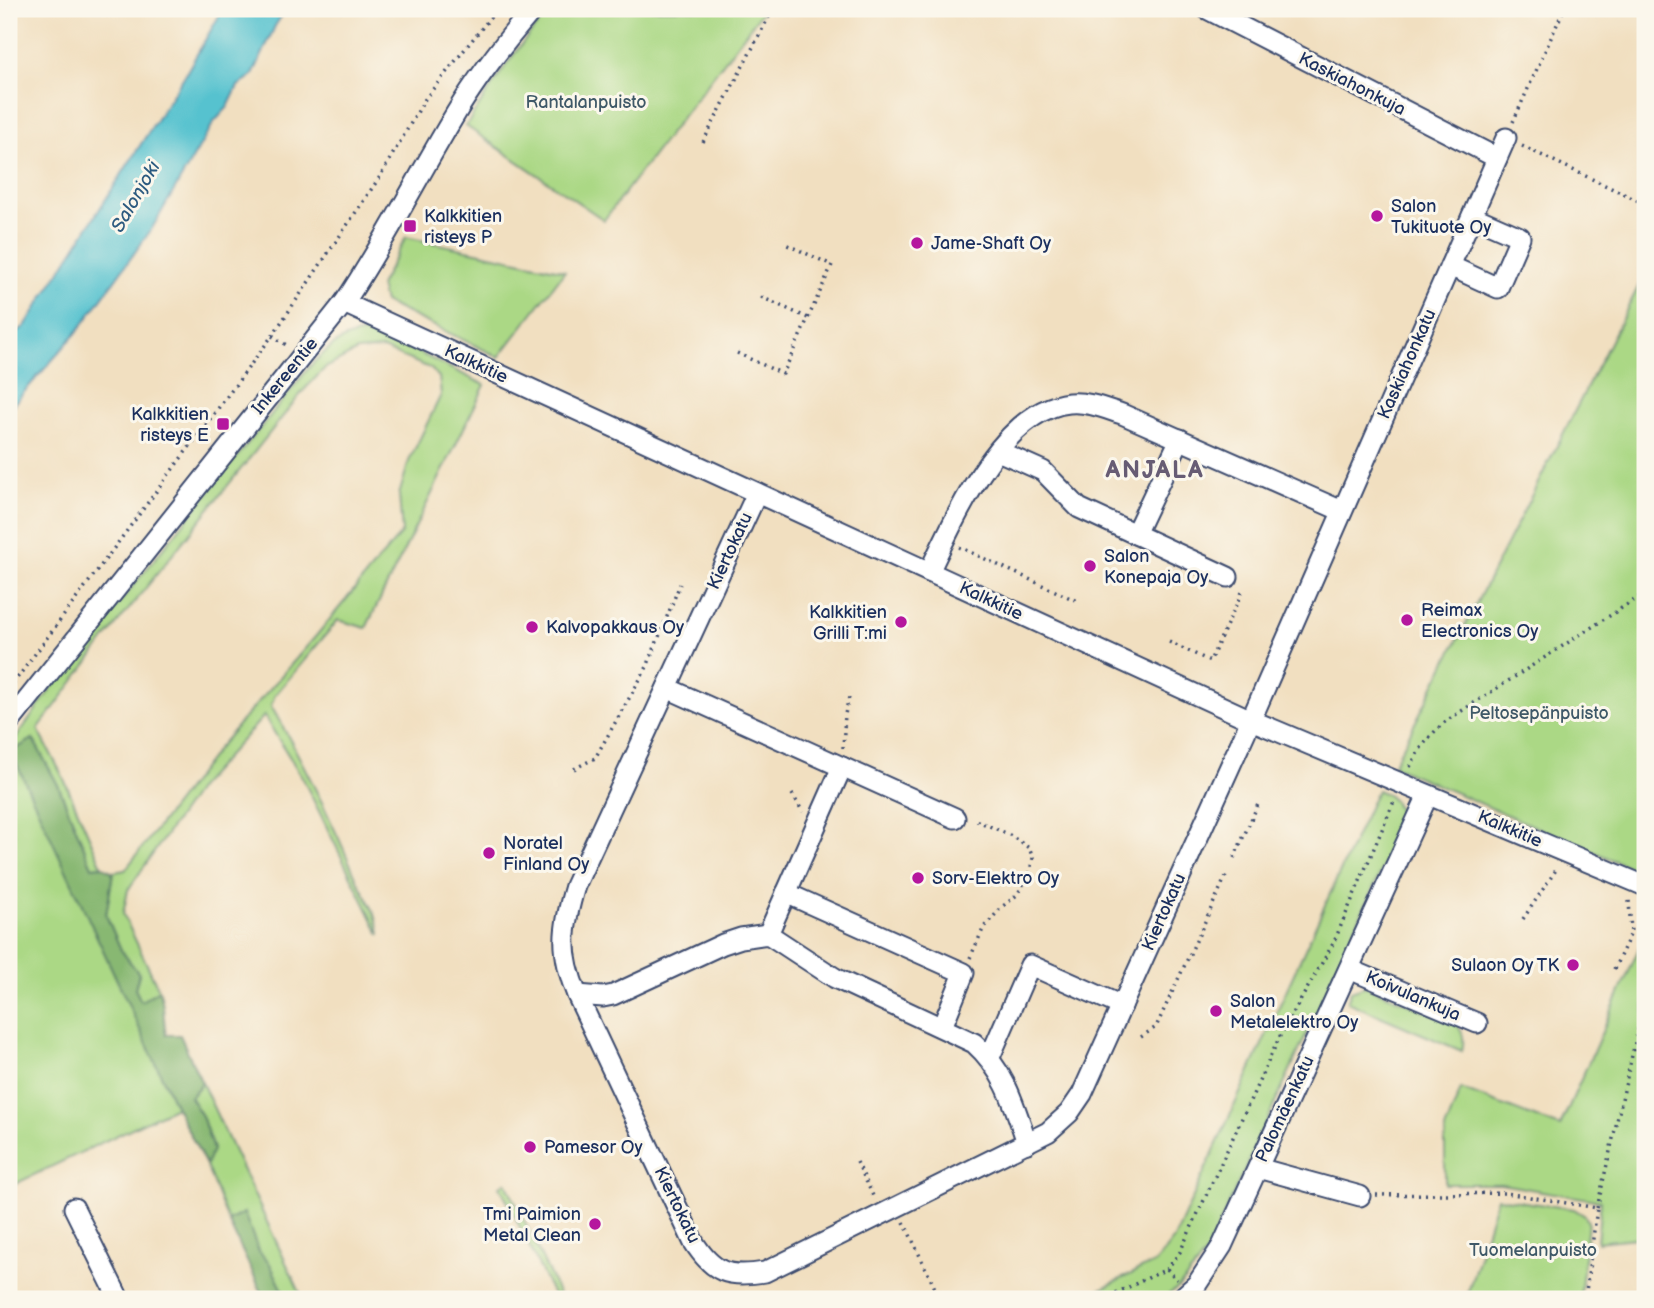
<svg xmlns="http://www.w3.org/2000/svg" width="1654" height="1308" font-family="'Balsamiq Sans',sans-serif">
  <style>
    .green { fill: #abd885; stroke: #638472; stroke-width: 2 }
    .forest { fill: #88b872; stroke: #527468; stroke-width: 2 }
    .water { fill: #56c2cf; stroke: #387896; stroke-width: 2 }
    .lines { fill: none; stroke-linecap: round; stroke-linejoin: round }
    .minor-casing { stroke: #3b496d; stroke-width: 23 }
    .path { stroke: #3b496d; stroke-width: 3.5; stroke-dasharray: 2 5; stroke-linecap: butt }
    .minor { stroke: #fff; stroke-width: 19 }
    .poi-dot { fill: #b5179e; stroke: #fbf7ec; stroke-width: 2.5 }
    .labels { text-anchor: middle; dominant-baseline: central; stroke-width: 6; stroke-linejoin: round; paint-order: stroke }
    .street-label { font-size: 18px; fill: #1b2f5e; stroke: #fbf7ec }
    .park-label { font-size: 18px; fill: #3f5968; stroke: #fbf7ec }
    .poi-label { font-size: 18px; fill: #1b2f5e; stroke: #fbf7ec; text-anchor: start }
    .water-label { font-size: 19px; font-style: italic; fill: #2d5b80; stroke: #fbf7ec }
    .district-label { font-size: 24px; font-weight: bold; letter-spacing: 2px; fill: #675c74; stroke: #fbf7ec }
  </style>
  <rect width="100%" height="100%" fill="#fbf7ec"/>
  <filter id="ink" filterUnits="userSpaceOnUse"><feTurbulence type="fractalNoise" baseFrequency=".0143" numOctaves="2"/><feDisplacementMap in="SourceGraphic" scale="14" xChannelSelector="R" yChannelSelector="G"/><feConvolveMatrix kernelMatrix="1 2 1 2 8 2 1 2 1" color-interpolation-filters="sRGB"/></filter>
  <filter id="wash" filterUnits="userSpaceOnUse"><feTurbulence type="fractalNoise" baseFrequency=".00686" numOctaves="4" result="noise"/><feDisplacementMap in="SourceGraphic" scale="28" xChannelSelector="R" yChannelSelector="G"/><feGaussianBlur stdDeviation="1.57" result="paint"/><feColorMatrix in="noise" values="0 0 0 0 0 0 0 0 0 0 0 0 0 0 0 0 0 1.4 0 .05"/><feComposite in="paint" operator="in"/></filter>
  <g filter="url(#wash)">
    <rect width="100%" height="100%" fill="#f1dfc0"/>
    <g class="green">
      <path d="M552 9H764L604 220 466 126C492 85 518 44 552 9Z"/>
      <path d="M406 237 565 271 499 357 384 302 380 286Z"/>
      <path d="M1645 274V870L1634 869 1393 766Z"/>
      <path d="M369 333 393 340 485 385 366 628 338 620 275 695 271 706C303 761 330 817 355 875 363 894 379 914 380 935L302 777 264 716 199 787 128 890 123 914 159 990 141 1002 135 989 139 974 121 950 106 915 113 872 125 870 219 747 316 636 402 532 399 495 409 461 441 395 439 377 430 368 383 349 357 351 325 368 304 390 113 629 38 729 63 777 102 866 92 867 58 785 33 739 12 752 176 1107 9 1187V757L11 752 9 748 57 680 311 365C329 348 342 334 369 333Z"/>
      <path d="M1377 790C1397 797 1404 813 1399 832L1206 1254 1179 1287 1162 1299H1080L1156 1262 1174 1239Z"/>
      <path d="M1645 935V1237L1597 1242 1601 1201 1501 1184H1445V1130L1461 1089 1560 1127Z"/>
      <path d="M1365 986 1455 1022C1463 1032 1465 1038 1462 1051L1347 1002 1351 991Z"/>
      <path d="M202 1083 303 1299H287L270 1264 259 1252 244 1214 228 1221 206 1165 213 1149 202 1116 190 1097Z"/>
      <path d="M506 1182 561 1299H555L500 1186Z"/>
      <path d="M1497 1198 1574 1209 1585 1216 1588 1222 1580 1299H1466Z"/>
    </g>
    <g class="forest">
      <path d="M33 739 58 785 92 867 102 866 113 872 106 915 121 950 139 974 135 989 141 1001 159 990C165 1004 163 1020 166 1035H180L202 1083 190 1097 202 1116 213 1150 206 1165 176 1107 11 752Z"/>
      <path d="M244 1213 259 1252 270 1264 287 1299H265L228 1221Z"/>
    </g>
    <path class="water" d="M223 9H286L275 26 253 75 238 86 228 107 214 122 151 230 78 331 9 409V339L25 326 185 75Z"/>
  </g>
  <g filter="url(#ink)">
    <g class="lines">
      <g class="minor-casing">
        <g id="minor">
          <path d="M1207 9 1497 158"/>
          <path d="M1450 266 1498 288 1520 237 1472 216"/>
          <path d="M344 303 1251 720 1645 886"/>
          <path d="M998 451 1043 471 1079 508 1228 577"/>
          <path d="M757 493 575 886C562 930 560 952 577 995L693 1241C713 1273 728 1278 765 1272L1048 1132 1069 1113 1082 1094 1251 720 1506 138"/>
          <path d="M1135 534 1180 439"/>
          <path d="M929 572C955 518 1002 410 1069 403 1087 401 1106 409 1122 414L1342 511"/>
          <path d="M667 688 955 818"/>
          <path d="M9 723 344 303C385 242 418 176 456 113 478 76 505 42 533 9"/>
          <path d="M786 893 964 973 942 1027"/>
          <path d="M768 934 842 767"/>
          <path d="M1349 969 1477 1023"/>
          <path d="M577 995 603 997 613 995 723 944 741 938 768 934 835 978 974 1043C1005 1071 1014 1104 1027 1143"/>
          <path d="M990 1057 1030 965 1122 1006"/>
          <path d="M1258 1168 1360 1196"/>
          <path d="M74 1208 119 1299"/>
          <path d="M1180 1299 1197 1284 1222 1246 1428 795"/>
        </g>
      </g>
      <g class="path">
        <path d="M1513 122 1564 9"/>
        <path d="M703 142 773 9"/>
        <path d="M1522 146 1645 204"/>
        <path d="M761 297 808 318"/>
        <path d="M272 336 288 346"/>
        <path d="M737 353 783 374 832 265 783 243"/>
        <path d="M959 547 1077 601"/>
        <path d="M1169 642 1210 661 1243 590"/>
        <path d="M9 689 272 336 379 178 425 99 497 9"/>
        <path d="M843 748 845 714 850 693"/>
        <path d="M1410 767C1420 747 1430 735 1446 721L1645 593"/>
        <path d="M574 769 595 758 647 667 680 584"/>
        <path d="M792 794 803 812"/>
        <path d="M1234 858 1259 802"/>
        <path d="M1523 919 1558 867"/>
        <path d="M970 958 984 927 1003 906 1017 895 1029 875 1033 858 1029 848 1008 834 973 819"/>
        <path d="M1614 969 1631 933 1629 900"/>
        <path d="M1141 1037 1156 1027 1227 874"/>
        <path d="M857 1162 875 1200"/>
        <path d="M1376 1195 1506 1193 1597 1208 1585 1299"/>
        <path d="M1597 1208 1645 999"/>
        <path d="M904 1222 940 1299"/>
        <path d="M1167 1269 1177 1280"/>
        <path d="M1103 1299 1167 1269 1180 1252 1280 1036 1334 942 1395 799"/>
      </g>
      <use href="#minor" class="minor"/>
    </g>
  </g>
  <g class="poi-dot">
    <circle cx="1377" cy="216" r="7"/>
    <rect x="403" y="219" width="14" height="14" rx="3.5"/>
    <circle cx="917" cy="243" r="7"/>
    <rect x="216" y="417" width="14" height="14" rx="3.5"/>
    <circle cx="1090" cy="566" r="7"/>
    <circle cx="1407" cy="620" r="7"/>
    <circle cx="901" cy="622" r="7"/>
    <circle cx="532" cy="627" r="7"/>
    <circle cx="489" cy="853" r="7"/>
    <circle cx="918" cy="878" r="7"/>
    <circle cx="1573" cy="965" r="7"/>
    <circle cx="1216" cy="1011" r="7"/>
    <circle cx="530" cy="1147" r="7"/>
    <circle cx="595" cy="1224" r="7"/>
  </g>
  <g class="labels">
    <g class="street-label">
      <text transform="translate(1352 84) rotate(27)">Kaskiahonkuja</text>
      <text transform="translate(476 364) rotate(25)">Kalkkitie</text>
      <text transform="translate(1407 364) rotate(-66)">Kaskiahonkatu</text>
      <text transform="translate(285 376) rotate(-51)">Inkereentie</text>
      <text transform="translate(730 551) rotate(-65)">Kiertokatu</text>
      <text transform="translate(991 601) rotate(25)">Kalkkitie</text>
      <text transform="translate(1510 829) rotate(23)">Kalkkitie</text>
      <text transform="translate(1164 912) rotate(-66)">Kiertokatu</text>
      <text transform="translate(1413 996) rotate(23)">Koivulankuja</text>
      <text transform="translate(1285 1109) rotate(-65)">Palomäenkatu</text>
      <text transform="translate(677 1205) rotate(64)">Kiertokatu</text>
    </g>
    <g class="park-label">
      <text x="586" y="102">Rantalanpuisto</text>
      <text x="1539" y="713">Peltosepänpuisto</text>
      <text x="1533" y="1250">Tuomelanpuisto</text>
    </g>
    <g class="poi-label">
      <text x="1391" y="206">Salon<tspan x="1391" dy="21">Tukituote Oy</tspan></text>
      <text x="424" y="216">Kalkkitien<tspan x="424" dy="21">risteys P</tspan></text>
      <text x="931" y="243">Jame-Shaft Oy</text>
      <text x="209" y="414" text-anchor="end">Kalkkitien<tspan x="209" dy="21">risteys E</tspan></text>
      <text x="1104" y="556">Salon<tspan x="1104" dy="21">Konepaja Oy</tspan></text>
      <text x="1421" y="610">Reimax<tspan x="1421" dy="21">Electronics Oy</tspan></text>
      <text x="887" y="612" text-anchor="end">Kalkkitien<tspan x="887" dy="21">Grilli T:mi</tspan></text>
      <text x="546" y="627">Kalvopakkaus Oy</text>
      <text x="503" y="843">Noratel<tspan x="503" dy="21">Finland Oy</tspan></text>
      <text x="932" y="878">Sorv-Elektro Oy</text>
      <text x="1559" y="965" text-anchor="end">Sulaon Oy TK</text>
      <text x="1230" y="1001">Salon<tspan x="1230" dy="21">Metalelektro Oy</tspan></text>
      <text x="544" y="1147">Pamesor Oy</text>
      <text x="581" y="1214" text-anchor="end">Tmi Paimion<tspan x="581" dy="21">Metal Clean</tspan></text>
    </g>
    <g class="water-label">
      <text transform="translate(136 197) rotate(-60)">Salonjoki</text>
    </g>
    <g class="district-label">
      <text x="1155" y="470">ANJALA</text>
    </g>
  </g>
  <rect width="1654" height="1308" fill="none" stroke="#fbf7ec" stroke-width="35"/>
</svg>
